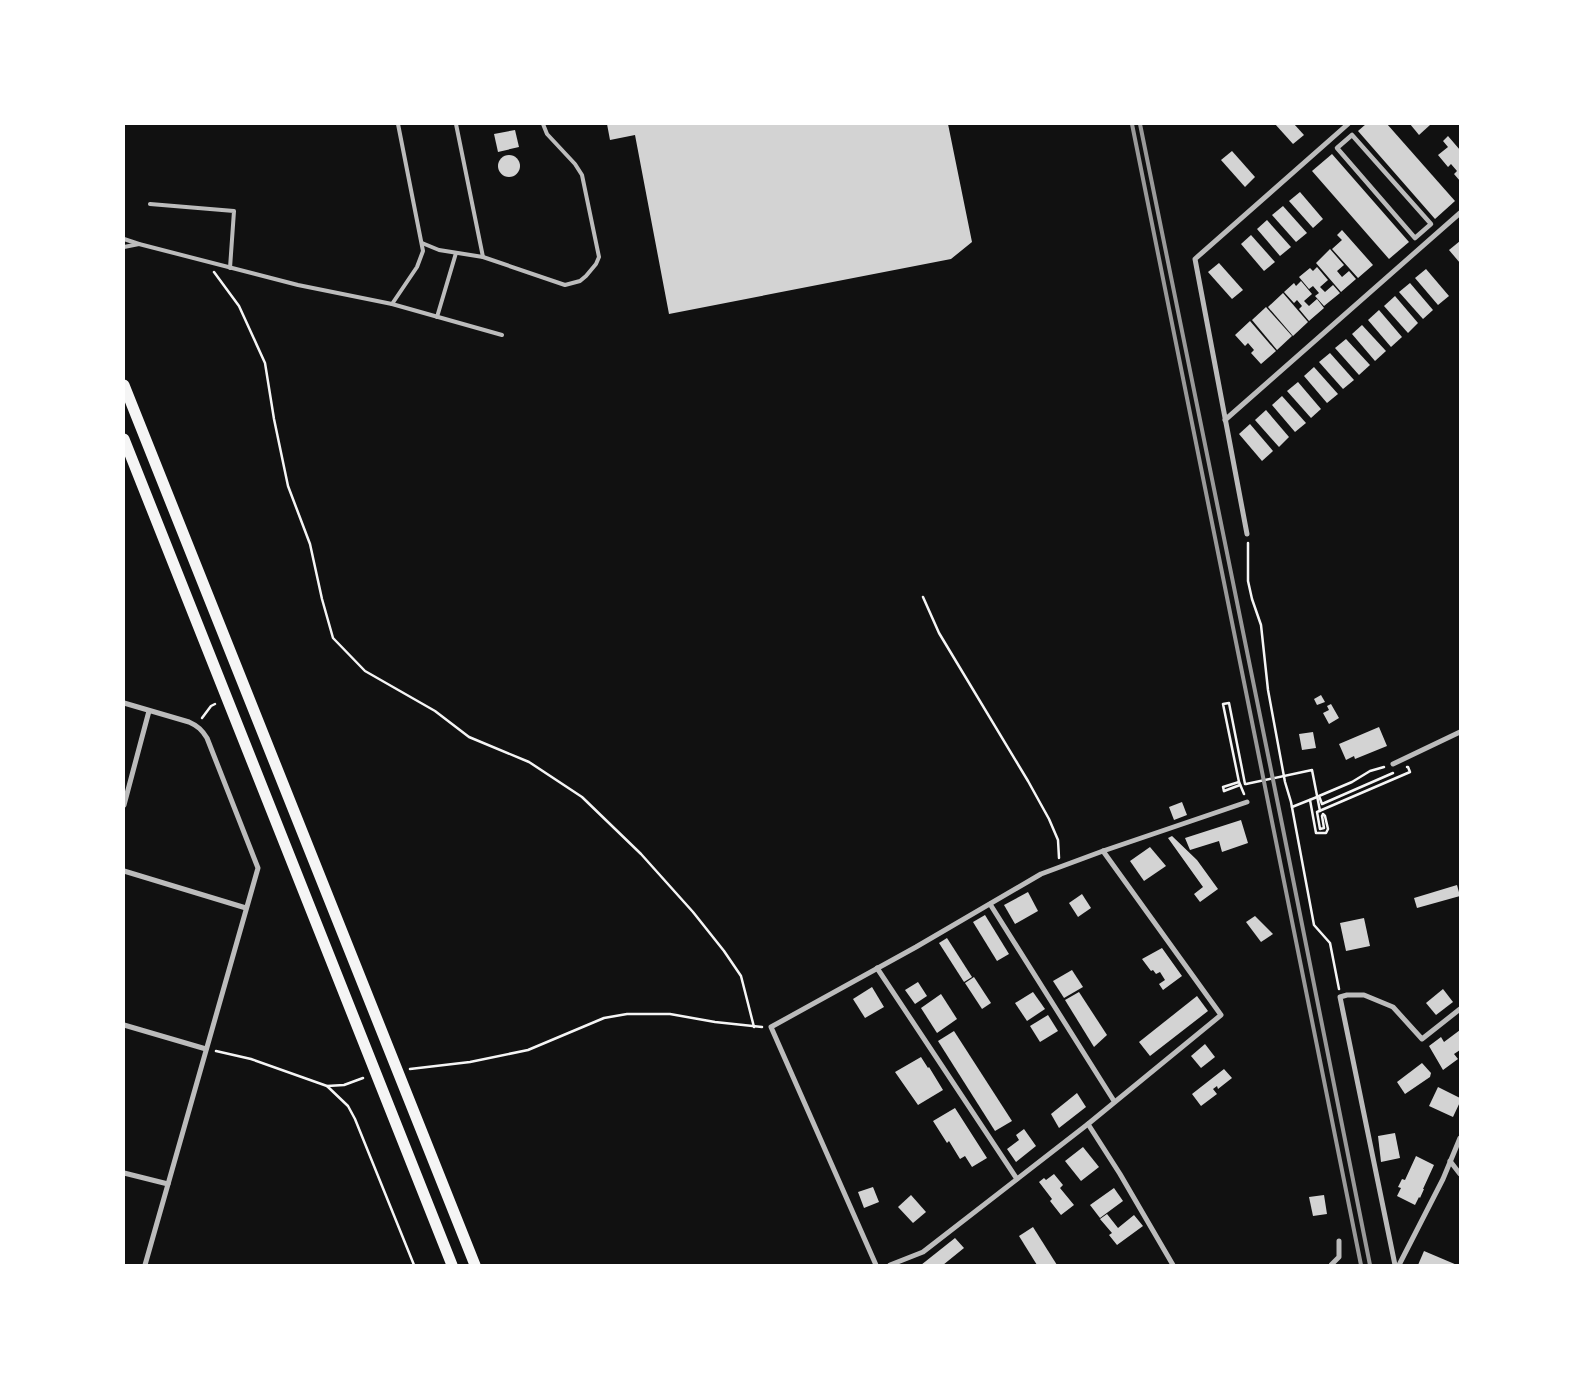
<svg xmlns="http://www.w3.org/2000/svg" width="1584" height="1389" font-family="Cabin,sans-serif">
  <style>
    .building { fill: #d3d3d3 }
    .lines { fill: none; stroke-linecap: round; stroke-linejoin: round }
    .path { stroke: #f5f5f5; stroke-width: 2.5 }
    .service { stroke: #bcbcbc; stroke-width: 4 }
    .pedestrian { stroke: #bcbcbc; stroke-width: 4.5 }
    .minor { stroke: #bcbcbc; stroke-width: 5 }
    .primary { stroke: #f5f5f5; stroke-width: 11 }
    .rail { stroke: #9a9a9a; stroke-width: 4 }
  </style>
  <rect width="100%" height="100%" fill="#111"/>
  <g class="building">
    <path d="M607 124H948L972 242 951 259 669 314 635 135 610 140Z"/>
    <path d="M1275 124H1294L1304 135 1293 144Z"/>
    <path d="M1366 124H1387L1455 201 1435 219 1358 131Z"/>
    <path d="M1410 124H1429L1430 125 1419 135Z"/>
    <path d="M515 130 519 147 498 152 494 134Z"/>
    <path d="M1448 136 1460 150V181L1454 174 1457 171 1451 164 1448 167 1438 155 1448 147 1443 141Z"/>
    <path d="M1232 151 1255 177 1245 187 1221 160Z"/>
    <path d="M1332 154 1409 242 1389 259 1312 171Z"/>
    <circle cx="509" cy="166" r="11"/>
    <path d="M1300 192 1323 219 1313 228 1289 201Z"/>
    <path d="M1283 206 1307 233 1296 242 1272 215Z"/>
    <path d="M1267 220 1291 247 1280 256 1257 229Z"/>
    <path d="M1342 230 1373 265 1358 278 1332 249 1342 240 1337 235Z"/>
    <path d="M1251 235 1275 262 1264 271 1241 244Z"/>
    <path d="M1460 241V263L1449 250Z"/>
    <path d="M1330 249 1344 265 1337 271 1342 277 1349 271 1356 279 1341 292 1316 263Z"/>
    <path d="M1219 263 1243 290 1232 299 1208 272Z"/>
    <path d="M1317 267 1328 280 1320 287 1325 292 1333 285 1340 293 1324 306 1315 296 1319 293 1313 286 1309 289 1299 277 1310 268 1313 271Z"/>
    <path d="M1426 269 1449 296 1438 305 1415 278Z"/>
    <path d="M1301 281 1312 294 1304 301 1309 306 1317 299 1324 308 1309 321 1299 309 1302 306 1297 300 1294 303 1284 292 1294 283 1296 286Z"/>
    <path d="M1410 283 1433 310 1423 319 1399 292Z"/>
    <path d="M1283 293 1308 322 1293 336 1268 307Z"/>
    <path d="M1395 296 1418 323 1408 333 1384 306Z"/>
    <path d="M1266 307 1292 336 1277 350 1252 320Z"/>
    <path d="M1379 310 1402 337 1391 347 1368 320Z"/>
    <path d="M1250 321 1276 351 1261 364 1251 353 1254 350 1248 343 1245 346 1235 335Z"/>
    <path d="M1362 325 1386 351 1375 361 1352 334Z"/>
    <path d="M1346 339 1370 365 1359 375 1335 348Z"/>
    <path d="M1330 353 1354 380 1343 389 1319 362Z"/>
    <path d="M1314 367 1338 394 1327 403 1304 376Z"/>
    <path d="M1298 382 1321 409 1311 418 1287 391Z"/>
    <path d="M1282 396 1306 423 1295 432 1272 405Z"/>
    <path d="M1266 410 1289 437 1279 447 1255 420Z"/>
    <path d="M1250 424 1273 451 1262 461 1239 434Z"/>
    <path d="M1321 695 1325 702 1317 705 1314 699Z"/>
    <path d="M1331 704 1339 718 1329 724 1323 713 1329 710 1327 706Z"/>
    <path d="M1379 727 1387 746 1355 759 1354 756 1346 760 1339 744Z"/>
    <path d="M1313 732 1316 748 1302 750 1299 734Z"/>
    <path d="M1182 802 1187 815 1174 820 1169 807Z"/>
    <path d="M1241 820 1248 843 1222 852 1219 841 1190 850 1185 838Z"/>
    <path d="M1172 836 1197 860 1218 889 1200 902 1194 894 1203 887 1168 838Z"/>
    <path d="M1150 847 1166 866 1144 881 1130 861Z"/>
    <path d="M1457 885 1460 896 1417 908 1414 898Z"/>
    <path d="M1028 892 1038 911 1015 924 1004 905Z"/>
    <path d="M1082 894 1091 908 1078 917 1069 903Z"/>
    <path d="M985 915 1009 954 997 961 973 922Z"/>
    <path d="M1255 916 1273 934 1261 942 1246 922Z"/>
    <path d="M1364 918 1370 946 1346 951 1340 923Z"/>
    <path d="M947 938 972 977 964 982 939 943Z"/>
    <path d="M1162 948 1182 976 1163 990 1159 984 1165 980 1160 972 1156 974 1153 970 1151 971 1142 959Z"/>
    <path d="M1072 970 1083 987 1064 998 1053 981Z"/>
    <path d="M974 977 991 1003 982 1009 965 983Z"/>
    <path d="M918 982 927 996 915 1004 905 990Z"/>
    <path d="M872 987 884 1007 865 1018 853 999Z"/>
    <path d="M1443 989 1453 1002 1436 1015 1426 1003Z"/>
    <path d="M1033 992 1045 1009 1027 1021 1015 1003Z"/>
    <path d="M1079 992 1107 1035 1094 1047 1065 1000Z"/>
    <path d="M941 994 957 1019 937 1033 921 1008Z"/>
    <path d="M1197 996 1208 1011 1150 1056 1139 1042Z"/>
    <path d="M1048 1015 1058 1031 1040 1042 1030 1026Z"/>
    <path d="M1460 1030V1050L1454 1054 1458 1059 1443 1070 1429 1046 1441 1037 1444 1042Z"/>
    <path d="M954 1031 1012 1121 995 1131 938 1041Z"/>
    <path d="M1205 1044 1215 1057 1201 1068 1191 1056Z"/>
    <path d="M921 1057 928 1068 929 1067 943 1090 918 1105 895 1072Z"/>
    <path d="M1422 1063 1431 1073 1430 1077 1405 1094 1397 1082Z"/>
    <path d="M1224 1069 1232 1078 1218 1089 1217 1086 1213 1089 1217 1094 1201 1106 1192 1094Z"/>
    <path d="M1438 1087 1460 1098V1102L1453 1117 1429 1106Z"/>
    <path d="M1077 1093 1086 1107 1059 1128 1051 1114Z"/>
    <path d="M955 1108 987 1158 972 1167 965 1156 960 1159 949 1141 947 1143 933 1121Z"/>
    <path d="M1024 1129 1036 1146 1016 1162 1007 1149 1019 1140 1016 1135Z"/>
    <path d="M1395 1133 1400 1158 1381 1162 1378 1136Z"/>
    <path d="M1083 1147 1099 1167 1081 1181 1065 1161Z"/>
    <path d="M1416 1156 1434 1165 1423 1189H1424L1420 1198 1419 1197 1415 1205 1397 1196 1401 1188 1398 1187 1402 1179 1405 1180Z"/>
    <path d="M1054 1174 1063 1185 1060 1188 1074 1205 1061 1215 1050 1201 1052 1199 1039 1182 1044 1178 1046 1180Z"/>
    <path d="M873 1187 879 1202 864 1208 858 1192Z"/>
    <path d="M1114 1188 1123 1201 1100 1218 1090 1205Z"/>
    <path d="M911 1195 926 1212 913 1223 898 1207Z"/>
    <path d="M1324 1195 1327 1214 1313 1216 1309 1197Z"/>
    <path d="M1107 1214 1118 1228 1134 1215 1143 1226 1117 1245 1109 1235 1112 1233 1100 1219Z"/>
    <path d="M1033 1227 1057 1265H1037L1019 1236Z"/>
    <path d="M955 1238 964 1248 943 1265H921Z"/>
    <path d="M1424 1251 1457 1265H1418Z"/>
  </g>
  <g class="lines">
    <g class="path">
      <path d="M214 272 239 306 265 363 274 419 288 486 310 544 322 599 333 638 365 671 435 711 469 737 529 762 582 797 641 854 693 912 724 951 741 976 754 1027"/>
      <path d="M1248 543V581L1252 599 1261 625 1268 690 1285 782 1291 802 1314 925 1330 943 1339 989"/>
      <path d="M923 597 939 633 1028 781 1049 819 1058 840 1059 858"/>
      <path d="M202 718 211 706 215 704"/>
      <path d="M1384 767 1370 771 1352 782 1319 796 1322 804 1393 773"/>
      <path d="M1246 784 1312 770 1320 811"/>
      <path d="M1224 791 1240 785"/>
      <path d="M1224 791 1223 787 1239 782"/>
      <path d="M1244 794 1239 782 1223 704 1229 703 1245 784"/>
      <path d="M1310 800 1316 833H1326L1328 829 1325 816 1323 814 1322 816 1324 828 1320 829 1317 812 1410 772 1408 767H1407"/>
      <path d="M1292 807 1317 797"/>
      <path d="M216 1051 251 1059 327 1086 344 1085 363 1078"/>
      <path d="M410 1069 470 1062 528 1050 604 1018 627 1014H670L715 1022 762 1027"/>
      <path d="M327 1086 348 1106 355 1119 414 1265"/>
    </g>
    <g class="service">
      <path d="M456 124 483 257"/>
      <path d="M150 204 234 211 230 268"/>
      <path d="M124 239 139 244 298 285 392 304 502 335"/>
      <path d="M422 243 439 250 483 257 565 285 580 281 586 276 596 264 599 257 582 175 575 164 547 134 543 124"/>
      <path d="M124 247 139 244"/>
      <path d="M392 304 417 267 423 251 398 124"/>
      <path d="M437 317 456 253"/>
    </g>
    <path class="pedestrian" d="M1352 135 1431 224 1415 238 1337 148Z"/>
    <g class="minor">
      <path d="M1225 420 1460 213"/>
      <path d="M1247 534 1195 259 1348 124"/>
      <path d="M124 703 189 722C198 726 202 730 207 738L258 868 145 1265"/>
      <path d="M1393 764 1460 732"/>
      <path d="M124 805 149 711"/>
      <path d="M124 871 246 908"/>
      <path d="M990 904 1114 1101"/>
      <path d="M877 968 1017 1179"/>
      <path d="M124 1025 206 1049"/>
      <path d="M1088 1124 1120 1174 1173 1265"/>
      <path d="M1450 1161 1460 1174"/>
      <path d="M124 1173 168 1184"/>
      <path d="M876 1265 771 1027 916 947 1041 874 1103 851 1247 802"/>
      <path d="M890 1265 923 1252 1088 1124 1221 1015 1103 851"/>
      <path d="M1331 1265 1339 1257V1241"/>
      <path d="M1395 1265 1340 997 1347 995H1364L1393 1007 1422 1039 1460 1009"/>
      <path d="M1399 1265 1443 1179 1460 1138"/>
    </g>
    <g class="primary">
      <path d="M124 385 475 1265"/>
      <path d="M124 439 452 1265"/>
    </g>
    <g class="rail">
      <path d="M1132 124 1361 1265"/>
      <path d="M1140 124 1282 824 1370 1265"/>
    </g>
  </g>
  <rect width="1584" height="1389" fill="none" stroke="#ffffff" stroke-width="250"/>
</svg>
